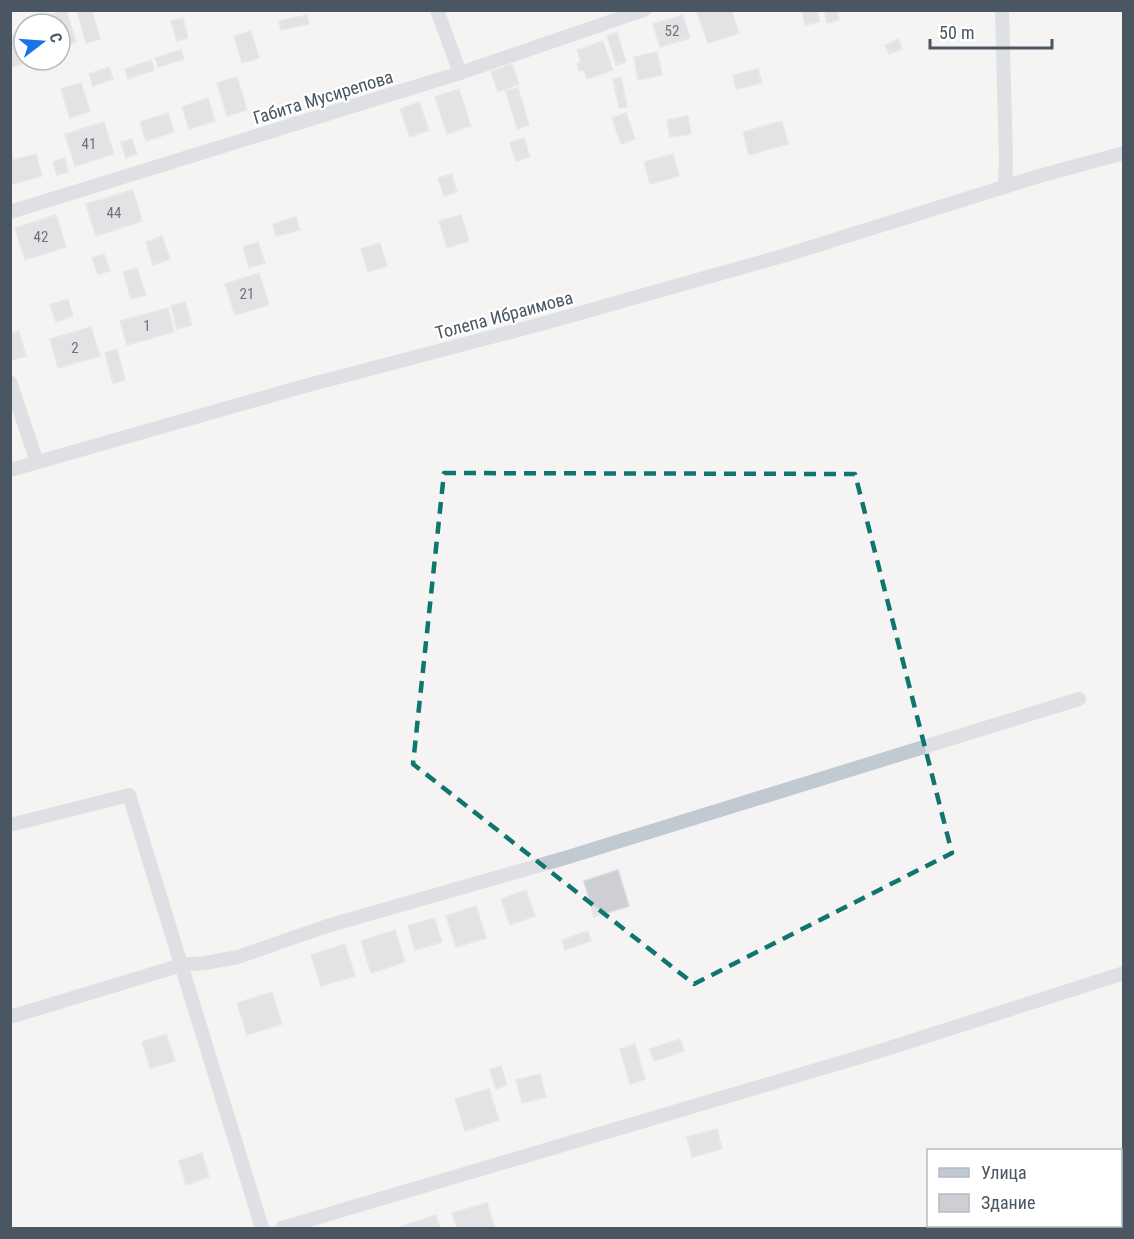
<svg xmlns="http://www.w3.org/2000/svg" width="1134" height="1239" font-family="'Roboto Condensed',sans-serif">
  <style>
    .building { fill: #cdcfd5; stroke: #d7d9de; stroke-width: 1.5 }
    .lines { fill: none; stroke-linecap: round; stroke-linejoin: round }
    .minor { stroke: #c1cad2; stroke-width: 14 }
    .marked { fill: none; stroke: #0f766e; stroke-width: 4.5; stroke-dasharray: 12 8; stroke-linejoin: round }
    .labels { text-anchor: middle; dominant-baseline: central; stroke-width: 4.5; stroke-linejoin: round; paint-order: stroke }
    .number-label { font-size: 15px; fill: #6b747e }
    .street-label { font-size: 18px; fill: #4a5661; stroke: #fff }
  </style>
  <rect width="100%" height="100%" fill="#f5f3f3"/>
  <g class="building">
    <path d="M66 10 76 42 60 47V24H32L31 21Z"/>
    <path d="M77 10H92L100 39 86 43Z"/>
    <path d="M702 10H731L739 33 708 43 697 12Z"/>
    <path d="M802 10H817L820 22 805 25Z"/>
    <path d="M824 10H837L839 20 827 23Z"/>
    <path d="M307 15 309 24 281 30 279 21Z"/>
    <path d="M683 15 690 38 660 47 653 24Z"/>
    <path d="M183 18 188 38 177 41 171 21Z"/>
    <path d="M251 31 259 58 242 63 234 36Z"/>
    <path d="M617 32 626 62 616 65 607 36Z"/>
    <path d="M20 33 24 46V60H28L29 62 10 68V36Z"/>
    <path d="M898 39 902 49 889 54 885 45Z"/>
    <path d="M603 41 613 70 587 79 584 70 579 71 577 64 581 62 577 50Z"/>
    <path d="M181 50 184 59 158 67 155 58Z"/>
    <path d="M657 52 662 75 638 80 634 57Z"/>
    <path d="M151 60 154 70 128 79 125 69Z"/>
    <path d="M512 64 519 84 498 92 491 72Z"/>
    <path d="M109 67 113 79 93 86 89 74Z"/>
    <path d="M758 69 762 83 736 89 733 75Z"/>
    <path d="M237 77 247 110 227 116 217 83Z"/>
    <path d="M621 77 627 107 619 108 613 79Z"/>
    <path d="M81 83 90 111 70 118 61 89Z"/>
    <path d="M518 88 529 125 517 129 506 91Z"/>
    <path d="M459 89 471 126 447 134 435 97Z"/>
    <path d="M208 98 215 121 189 129 182 107Z"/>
    <path d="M419 102 429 130 410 137 400 109Z"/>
    <path d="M168 113 174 132 146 141 140 122Z"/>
    <path d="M626 113 635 139 621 144 612 118Z"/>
    <path d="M688 116 691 134 670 137 667 120Z"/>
    <path d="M782 121 788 144 749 155 743 132Z"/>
    <path d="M104 122 114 154 75 166 65 134Z"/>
    <path d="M524 138 530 157 516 161 510 143Z"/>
    <path d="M132 139 137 154 126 158 121 142Z"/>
    <path d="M10 150 13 160 36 154 42 176 10 185Z"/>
    <path d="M673 154 679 176 650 184 644 162Z"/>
    <path d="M65 158 68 172 57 175 53 162Z"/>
    <path d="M452 174 457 192 444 196 438 178Z"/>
    <path d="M133 190 142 221 96 236 86 204Z"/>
    <path d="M56 215 66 247 25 260 15 228Z"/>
    <path d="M461 215 469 241 447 248 439 221Z"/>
    <path d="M296 217 300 230 276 236 273 224Z"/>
    <path d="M162 236 170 259 153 265 146 242Z"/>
    <path d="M258 242 265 263 249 268 243 247Z"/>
    <path d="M380 243 387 266 368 272 361 249Z"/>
    <path d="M104 254 110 271 98 274 92 258Z"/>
    <path d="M137 268 146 295 131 299 123 272Z"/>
    <path d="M259 273 269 305 235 315 225 284Z"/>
    <path d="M68 299 73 316 56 322 50 305Z"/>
    <path d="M185 302 192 325 177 329 171 306Z"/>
    <path d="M168 308 174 332 127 345 120 321Z"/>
    <path d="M91 327 100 356 58 368 50 339Z"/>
    <path d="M19 331 26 356 12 360 10 333Z"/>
    <path d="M117 349 125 380 113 384 105 353Z"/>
    <path d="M618 870 629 906 594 917 584 881Z"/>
    <path d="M526 890 535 916 510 925 501 899Z"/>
    <path d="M476 906 486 938 456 947 446 916Z"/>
    <path d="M434 918 442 942 415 950 408 926Z"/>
    <path d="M395 930 405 962 371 973 361 941Z"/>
    <path d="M588 931 591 941 565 950 562 940Z"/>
    <path d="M345 944 355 976 321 986 311 955Z"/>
    <path d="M272 992 282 1024 247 1035 237 1003Z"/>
    <path d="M166 1034 175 1061 150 1068 142 1042Z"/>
    <path d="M680 1039 684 1051 654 1061 650 1049Z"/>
    <path d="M635 1044 645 1079 630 1084 620 1049Z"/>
    <path d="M501 1066 507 1085 496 1089 490 1070Z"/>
    <path d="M540 1074 546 1097 522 1103 516 1080Z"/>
    <path d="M489 1089 499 1120 465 1131 455 1099Z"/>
    <path d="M717 1129 722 1149 692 1157 687 1137Z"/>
    <path d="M202 1153 209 1177 186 1185 179 1161Z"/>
    <path d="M487 1203 495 1228H457L452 1213Z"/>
    <path d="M436 1215 440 1228H402V1226Z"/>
    <path d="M979 1226H1007L1008 1228H970Z"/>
  </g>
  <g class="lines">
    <g class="minor">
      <path d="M437 10 460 73"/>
      <path d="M1002 10 1006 160 1005 187"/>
      <path d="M10 212 460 73 644 10"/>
      <path d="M10 382 37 462"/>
      <path d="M10 470 301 387 541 324 786 255 1039 176 1124 153"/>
      <path d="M10 825 129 795 262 1228"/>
      <path d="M10 1017 182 965 205 963 238 957 327 926 565 858 1079 699"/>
      <path d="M282 1228 880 1051 1124 973"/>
    </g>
  </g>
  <path d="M0 0H1134V1239H0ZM444 473 855 474 952 853 694 984 413 764Z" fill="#f5f3f3" fill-opacity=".55" fill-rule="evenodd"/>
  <path class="marked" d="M444 473 855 474 952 853 694 984 413 764Z"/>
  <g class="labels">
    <g class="number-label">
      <text x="672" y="31">52</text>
      <text x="89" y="144">41</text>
      <text x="114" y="213">44</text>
      <text x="41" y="237">42</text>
      <text x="247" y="294">21</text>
      <text x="147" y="326">1</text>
      <text x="75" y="348">2</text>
    </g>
    <g class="street-label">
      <text transform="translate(323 97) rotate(-17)">Габита Мусирепова</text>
      <text transform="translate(504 315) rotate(-15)">Толепа Ибраимова</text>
    </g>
  </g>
  <rect width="1134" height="1239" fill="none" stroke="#4a5661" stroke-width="24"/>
  <rect x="927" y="1149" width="195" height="78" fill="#ffffff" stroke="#b7bbc0" stroke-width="1.5"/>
  <rect x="939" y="1168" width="30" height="9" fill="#c1cad2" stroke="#b7bbc0" stroke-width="1.5"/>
  <text x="981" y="1179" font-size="18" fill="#4a5661">Улица</text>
  <rect x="939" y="1194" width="30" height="18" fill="#cdcfd5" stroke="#b7bbc0" stroke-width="1.5"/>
  <text x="981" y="1209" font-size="18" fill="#4a5661">Здание</text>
  <g transform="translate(42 42) rotate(73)"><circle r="28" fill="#ffffff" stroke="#b7bbc0" stroke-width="1.5"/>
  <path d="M0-4.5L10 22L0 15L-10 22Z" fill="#1a73e8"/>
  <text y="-9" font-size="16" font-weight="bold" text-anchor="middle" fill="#4a5661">С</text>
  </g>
  <path d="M930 39v9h122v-9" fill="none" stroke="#4a5661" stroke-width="3"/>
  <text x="939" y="39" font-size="18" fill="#4a5661" stroke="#ffffff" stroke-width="4.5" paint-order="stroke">50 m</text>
</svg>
